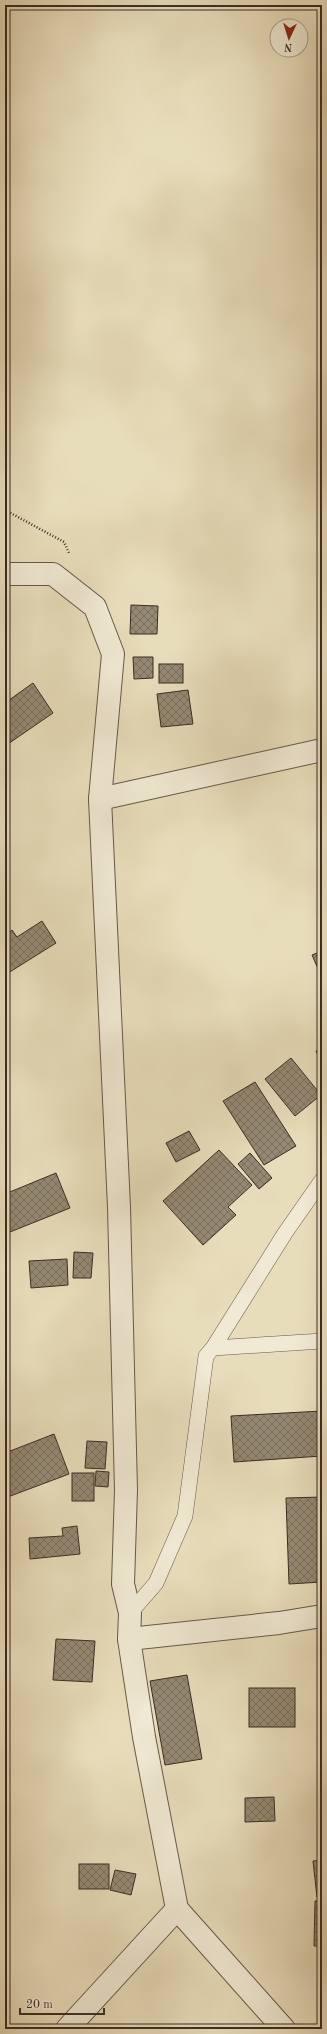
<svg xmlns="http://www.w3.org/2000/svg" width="327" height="2034" font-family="'Old Standard TT',serif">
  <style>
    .building { fill: url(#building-cross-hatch); stroke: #392d24 }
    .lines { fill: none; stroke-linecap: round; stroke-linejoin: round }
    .lane-casing { stroke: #65594a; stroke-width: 16 }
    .street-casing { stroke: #65594a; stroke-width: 24 }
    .path { stroke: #392d24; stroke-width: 2.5; stroke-dasharray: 1 2; stroke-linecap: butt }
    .lane { stroke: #f0e9d3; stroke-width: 15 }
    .street { stroke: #f0e9d3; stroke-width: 22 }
  </style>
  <defs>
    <pattern id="building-cross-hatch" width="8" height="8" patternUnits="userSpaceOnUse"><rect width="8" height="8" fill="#948973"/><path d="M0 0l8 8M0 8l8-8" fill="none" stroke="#7a705e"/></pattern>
  </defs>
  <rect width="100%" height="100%" fill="#e8ddbb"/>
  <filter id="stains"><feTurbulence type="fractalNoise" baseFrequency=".005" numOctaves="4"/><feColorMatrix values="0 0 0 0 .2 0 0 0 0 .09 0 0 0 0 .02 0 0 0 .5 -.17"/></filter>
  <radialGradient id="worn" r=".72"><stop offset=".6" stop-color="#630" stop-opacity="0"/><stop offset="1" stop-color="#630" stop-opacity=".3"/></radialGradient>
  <g class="building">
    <path d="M131 605 158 606 157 634H130Z"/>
    <path d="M133 657H153V678L134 679Z"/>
    <rect x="159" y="664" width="24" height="19"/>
    <path d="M33 683 53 713 5 746V703Z"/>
    <path d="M188 690 193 724 161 727 157 694Z"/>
    <path d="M42 921 56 943 5 975V935L12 930 17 937Z"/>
    <path d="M322 951V969L319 971 312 955Z"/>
    <path d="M322 1049V1063L316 1051Z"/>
    <path d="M291 1058 321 1095 295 1116 265 1079Z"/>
    <path d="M255 1082 296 1146 264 1165 223 1101Z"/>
    <path d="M189 1131 200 1150 176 1162 166 1143Z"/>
    <path d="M219 1150 252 1185 228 1207 236 1215 203 1245 163 1201Z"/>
    <path d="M250 1153 272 1178 259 1189 238 1164Z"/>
    <path d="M56 1173 70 1208 5 1234V1194Z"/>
    <path d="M74 1252 93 1253 91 1278H73Z"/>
    <path d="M67 1259 68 1285 31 1288 29 1261Z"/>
    <path d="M322 1411V1456L234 1462 231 1416Z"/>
    <path d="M54 1434 69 1474 5 1498V1453Z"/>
    <path d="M87 1441 107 1442 105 1469 85 1468Z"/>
    <path d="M96 1471 109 1472 108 1487 95 1486Z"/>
    <rect x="72" y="1473" width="22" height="28"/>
    <path d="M322 1497V1582L289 1584 286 1498Z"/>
    <path d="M77 1526 80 1554 30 1559 29 1538 63 1536 62 1528Z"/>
    <path d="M56 1639 95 1641 92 1682 53 1680Z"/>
    <path d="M187 1675 202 1759 165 1765 150 1681Z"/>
    <rect x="249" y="1688" width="46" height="39"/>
    <path d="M274 1797 275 1821 245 1822V1798Z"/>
    <path d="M322 1860V1897H317L313 1861Z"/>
    <rect x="79" y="1864" width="30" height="25"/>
    <path d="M115 1870 136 1874 131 1895 110 1890Z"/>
    <path d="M315 1901H322V1946H314Z"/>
  </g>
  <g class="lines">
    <g class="lane-casing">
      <g id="lane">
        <path d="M213 1348 285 1233 322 1180"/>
        <path d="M130 1613 156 1583 185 1516 206 1356 213 1348 322 1341"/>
      </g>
    </g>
    <g class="street-casing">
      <g id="street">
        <path d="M5 574H53L95 607 113 654 100 799 119 1207 126 1490 123 1584 130 1613 129 1639 144 1737 177 1909 67 2029"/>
        <path d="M100 799 322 750"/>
        <path d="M129 1639 279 1623 322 1616"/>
        <path d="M177 1909 284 2029"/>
      </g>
    </g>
    <path class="path" d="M5 510 64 542 69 553"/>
    <use href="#lane" class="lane"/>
    <use href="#street" class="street"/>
  </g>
  <rect width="327" height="2034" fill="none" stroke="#e8ddbb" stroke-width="20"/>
  <rect x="6" y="6" width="315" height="2022" fill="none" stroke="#392d24" stroke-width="2"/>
  <rect x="10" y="10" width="307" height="2014" fill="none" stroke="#392d24"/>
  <g transform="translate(289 38) rotate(184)"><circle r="19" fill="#f0e9d3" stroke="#a79e8d"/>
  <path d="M0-3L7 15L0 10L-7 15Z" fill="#8f2418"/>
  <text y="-6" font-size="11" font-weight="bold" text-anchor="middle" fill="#392d24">N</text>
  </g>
  <path d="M20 2008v6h84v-6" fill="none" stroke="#392d24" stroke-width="2"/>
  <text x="26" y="2008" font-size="12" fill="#392d24" stroke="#f0e9d3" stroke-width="3" paint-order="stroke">20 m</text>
  <rect width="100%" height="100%" filter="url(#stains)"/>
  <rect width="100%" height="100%" fill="url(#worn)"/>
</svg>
